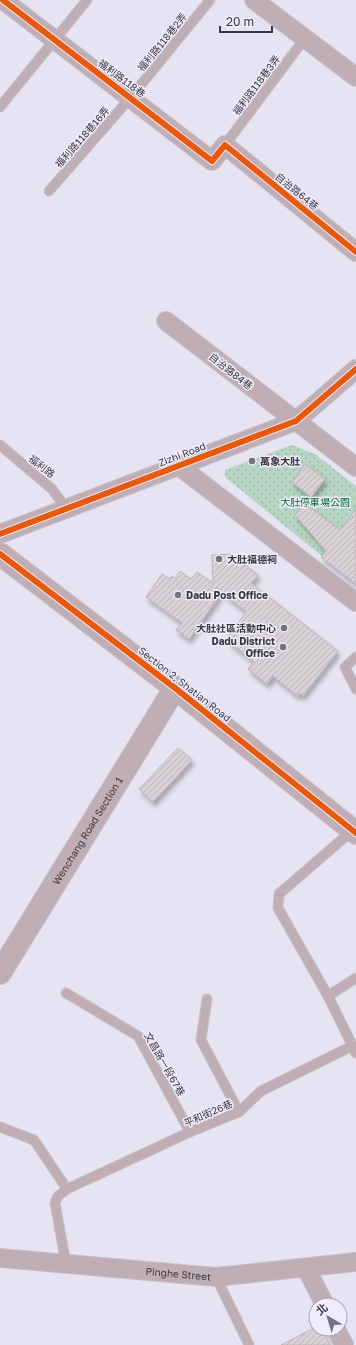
<svg xmlns="http://www.w3.org/2000/svg" width="356" height="1345" font-family="'Golos Text','Noto Sans TC',sans-serif">
  <style>
    .green { fill: url(#green-dots) }
    .building { fill: url(#building-hatch); stroke: #bdb5bb; filter: url(#shadow) }
    .lines { fill: none; stroke-linecap: round; stroke-linejoin: round }
    .service-casing { stroke: #c4c2cd; stroke-width: 11 }
    .minor-casing { stroke: #c4c2cd; stroke-width: 20 }
    .tertiary-casing { stroke: #c4c2cd; stroke-width: 24 }
    .service { stroke: #c0aeb4; stroke-width: 9 }
    .minor { stroke: #c0aeb4; stroke-width: 18 }
    .tertiary { stroke: #c0aeb4; stroke-width: 22 }
    .cycleway-casing { stroke: #efecfc; stroke-width: 8 }
    .cycleway { stroke: #e8590c; stroke-width: 6 }
    .poi-dot { fill: #767380; stroke: #efecfc; stroke-width: 1.5 }
    .labels { text-anchor: middle; dominant-baseline: central; stroke-width: 3; stroke-linejoin: round; paint-order: stroke }
    .street-label { font-size: 10px; fill: #393742; stroke: #efecfc }
    .poi-label { font-size: 10px; font-weight: bold; fill: #393742; stroke: #efecfc; text-anchor: start }
    .park-label { font-size: 10px; fill: #006a31; stroke: #efecfc }
  </style>
  <defs>
    <pattern id="green-dots" width="8" height="8" patternUnits="userSpaceOnUse"><rect width="8" height="8" fill="#b6d5c3"/><path d="M2 2h.1M6 6h.1" fill="none" stroke="#9db7a9" stroke-width="1.8" stroke-linecap="round"/></pattern>
    <pattern id="building-hatch" width="6" height="6" patternUnits="userSpaceOnUse"><rect width="6" height="6" fill="#d9d1d6"/><path d="M-1 1l2-2M0 6l6-6M5 7l2-2" fill="none" stroke="#bbb4b9"/></pattern>
    <filter id="shadow"><feDropShadow dx="2.5" dy="4.5" stdDeviation="2" flood-color="#0004"/></filter>
  </defs>
  <rect width="100%" height="100%" fill="#e6e3f2"/>
  <path class="green" d="M292 445 315 454 356 486V584L225 477V470Z"/>
  <g class="building">
    <path d="M305 464 325 479 311 497 292 482Z"/>
    <path d="M304 503 340 530 356 509V584L321 557 326 551 295 515Z"/>
    <path d="M231 554 258 575 251 583 338 651 303 696 299 693 298 696 273 676 267 684 248 669 254 662 229 642 231 640 227 637 246 612 222 592 189 639 176 630 182 623 146 597 162 574 170 579 172 576 175 578 180 571 191 579 197 572 213 583 212 555Z"/>
    <path d="M178 748 192 760 153 802 139 789Z"/>
    <path d="M312 1329H322L330 1345H281Z"/>
  </g>
  <g class="lines">
    <g class="service-casing">
      <g id="service">
        <path d="M0 107 87 0"/>
        <path d="M225 145 305 38"/>
        <path d="M49 191 131 97 210 0"/>
        <path d="M0 445 52 489 66 508"/>
        <path d="M356 657 345 667 356 689"/>
        <path d="M353 830 279 894 278 908 328 996 356 1053"/>
        <path d="M66 993 138 1036 190 1132"/>
        <path d="M328 996 356 978"/>
        <path d="M207 999 201 1040 239 1112"/>
        <path d="M0 1127 34 1140 67 1189"/>
        <path d="M66 1264 55 1203 58 1196 67 1189 190 1132 239 1112 261 1091 352 1046"/>
        <path d="M216 1277 249 1345"/>
      </g>
    </g>
    <g class="minor-casing">
      <g id="minor">
        <path d="M3 0 212 161 225 145 356 252"/>
        <path d="M254 0 356 77"/>
        <path d="M166 321 356 467"/>
        <path d="M179 466 356 602"/>
        <path d="M0 534 296 421 356 369"/>
        <path id="s1" d="M0 1258 216 1277 356 1262"/>
        <path d="M306 1268 325 1305"/>
        <path d="M336 1329 344 1345"/>
      </g>
    </g>
    <g class="tertiary-casing">
      <g id="tertiary">
        <path d="M0 554 175 688 356 833"/>
        <path id="s2" d="M0 973 175 688"/>
      </g>
    </g>
    <use href="#service" class="service"/>
    <use href="#minor" class="minor"/>
    <use href="#tertiary" class="tertiary"/>
    <g class="cycleway-casing">
      <g id="cycleway">
        <path d="M3 0 212 161 225 145 356 252"/>
        <path d="M0 534 296 421 356 369"/>
        <path d="M0 554 175 688 356 833"/>
      </g>
    </g>
    <use href="#cycleway" class="cycleway"/>
  </g>
  <g class="poi-dot">
    <circle cx="252" cy="461" r="4"/>
    <circle cx="219" cy="559" r="4"/>
    <circle cx="178" cy="595" r="4"/>
    <circle cx="284" cy="628" r="4"/>
    <circle cx="283" cy="647" r="4"/>
  </g>
  <g class="labels">
    <g class="street-label">
      <text transform="translate(162 42) rotate(-51)">福利路118巷2弄</text>
      <text transform="translate(122 78) rotate(37)">福利路118巷</text>
      <text transform="translate(256 85) rotate(-53)">福利路118巷3弄</text>
      <text transform="translate(82 137) rotate(-49)">福利路118巷16弄</text>
      <text transform="translate(297 191) rotate(39)">自治路64巷</text>
      <text transform="translate(231 371) rotate(38)">自治路84巷</text>
      <text transform="translate(182 454) rotate(-21)">Zizhi Road</text>
      <text transform="translate(42 466) rotate(38)">福利路</text>
      <text transform="translate(185 684) rotate(38)">Section 2, Shatian Road</text>
      <text stroke="none"><textPath href="#s2" startOffset="167">Wenchang Road Section 1</textPath></text>
      <text transform="translate(165 1064) rotate(60)">文昌路一段67巷</text>
      <text transform="translate(208 1113) rotate(-24)">平和街26巷</text>
      <text stroke="none"><textPath href="#s1" startOffset="179">Pinghe Street</textPath></text>
    </g>
    <g class="poi-label">
      <text x="260" y="461">萬象大肚</text>
      <text x="227" y="559">大肚福德祠</text>
      <text x="186" y="595">Dadu Post Office</text>
      <text x="276" y="628" text-anchor="end">大肚社區活動中心</text>
      <text x="275" y="641" text-anchor="end">Dadu District<tspan x="275" dy="12">Office</tspan></text>
    </g>
    <g class="park-label">
      <text x="315" y="502">大肚停車場公園</text>
    </g>
  </g>
  <g transform="translate(328 1317) rotate(322)"><circle r="19" fill="#efecfc" stroke="#a6a4b2"/>
  <path d="M0-3L7 15L0 10L-7 15Z" fill="#767380"/>
  <text y="-6" font-size="11" font-weight="bold" text-anchor="middle" fill="#393742">北</text>
  </g>
  <path d="M220 26v6h52v-6" fill="none" stroke="#393742" stroke-width="2"/>
  <text x="226" y="26" font-size="12" fill="#393742" stroke="#efecfc" stroke-width="3" paint-order="stroke">20 m</text>
</svg>
